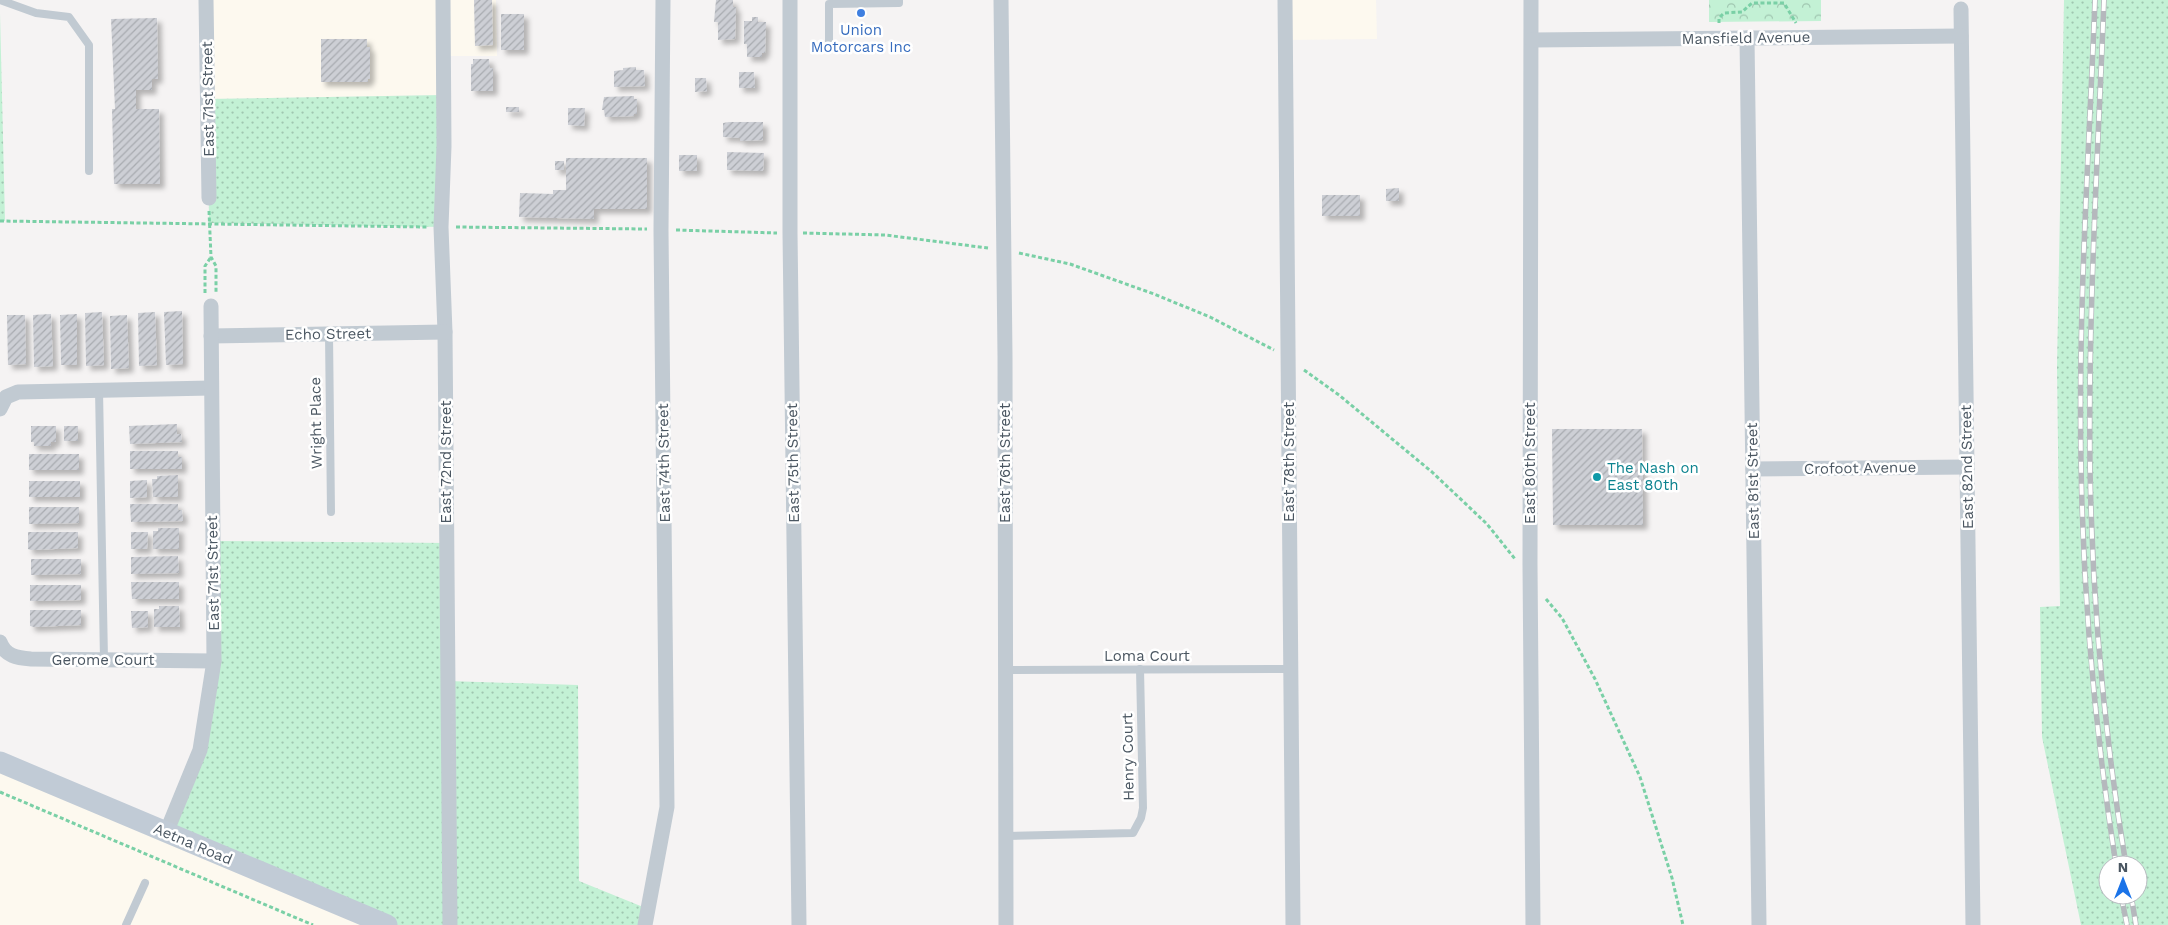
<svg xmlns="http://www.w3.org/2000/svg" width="2168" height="925" font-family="'Work Sans',sans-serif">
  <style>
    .commercial { fill: #fdf9ef }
    .grass { fill: url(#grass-dots); fill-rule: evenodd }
    .park { fill: url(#park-crowns) }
    .building { fill: url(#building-hatch); filter: url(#shadow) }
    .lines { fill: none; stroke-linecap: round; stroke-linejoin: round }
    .path { stroke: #7ad0a6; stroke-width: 3; stroke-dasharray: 4 2.5; stroke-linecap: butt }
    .lane { stroke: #c1cad2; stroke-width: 8 }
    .street { stroke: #c1cad2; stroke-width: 15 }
    .secondary { stroke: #c1cbd6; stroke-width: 21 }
    .rail-casing { stroke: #b5b8bd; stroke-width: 5.5 }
    .rail { stroke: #fff; stroke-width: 4; stroke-dasharray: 11; stroke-linecap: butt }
    .shop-dot { fill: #3f7fe0; stroke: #fff; stroke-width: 2 }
    .culture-dot { fill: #0f9aa8; stroke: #fff; stroke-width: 2 }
    .labels { text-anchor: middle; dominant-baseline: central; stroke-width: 5; stroke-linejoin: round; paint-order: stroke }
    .shop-label { font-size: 15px; fill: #366cbe; stroke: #fff }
    .street-label { font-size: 15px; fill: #4a5661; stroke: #fff }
    .culture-label { font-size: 15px; fill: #0d838f; stroke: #fff; text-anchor: start }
  </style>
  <defs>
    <pattern id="grass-dots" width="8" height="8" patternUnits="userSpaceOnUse" patternTransform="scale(1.25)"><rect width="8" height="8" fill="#c3f1d5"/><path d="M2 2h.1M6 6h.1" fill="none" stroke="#a0c6b0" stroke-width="1.8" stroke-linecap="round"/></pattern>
    <pattern id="park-crowns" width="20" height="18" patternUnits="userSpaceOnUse" patternTransform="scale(1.25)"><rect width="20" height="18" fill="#c3f1d5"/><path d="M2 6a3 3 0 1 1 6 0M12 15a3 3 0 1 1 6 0" fill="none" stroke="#a0c6b0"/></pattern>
    <pattern id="building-hatch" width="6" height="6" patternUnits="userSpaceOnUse" patternTransform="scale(1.25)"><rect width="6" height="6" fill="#cdcfd5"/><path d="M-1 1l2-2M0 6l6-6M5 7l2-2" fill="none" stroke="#a8abb0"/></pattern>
    <filter id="shadow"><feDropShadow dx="4.5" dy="4.5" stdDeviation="2.5" flood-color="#0004"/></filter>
  </defs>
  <rect width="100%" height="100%" fill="#f5f3f3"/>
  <g class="commercial">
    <path d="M206 0H496L497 56H445L444 95 208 99Z"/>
    <path d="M1285 0H1376L1377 39 1286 40Z"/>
    <path d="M0 762 387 925H0Z"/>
  </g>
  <g class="grass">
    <path d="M2064 0H2168V925H2081L2042 737 2040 607 2060 606 2057 367ZM2108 865H2138V895H2108Z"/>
    <path d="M0 13 5 221H0Z"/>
    <path d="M444 95 441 227 209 223 208 99Z"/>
    <path d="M212 541 447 543 448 681 578 685 579 881 648 909 645 925H387L166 833 207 706Z"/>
  </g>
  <path class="park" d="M1709 0H1821V21L1709 22Z"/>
  <g class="building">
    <path d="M474 0H492L493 45 475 46Z"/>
    <path d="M716 0H733V7H736L735 39 718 40V22H714Z"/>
    <rect x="501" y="14" width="23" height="36"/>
    <path d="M752 17H758V22H766L765 53H762V57H747V44H744V21H752Z"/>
    <path d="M157 18 158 79H152V90H136V109H159L160 184H114L112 109H115L111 19Z"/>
    <path d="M321 39H367V47H370V79H368V82H321Z"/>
    <path d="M473 59H489L490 68H493V91H471V64H473Z"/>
    <path d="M636 67V70H644L645 86 614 87V71L623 70V68Z"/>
    <path d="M739 72H754L755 88H739Z"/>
    <path d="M695 78H706L707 91 695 92Z"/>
    <path d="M634 96V99H637V114H634V116L605 117 604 110H602L604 97Z"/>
    <rect x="506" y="107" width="13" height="5"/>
    <path d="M568 108H585L584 126 568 125Z"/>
    <path d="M729 122H763V140L740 141V138L723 137V123Z"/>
    <path d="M727 152 764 153 763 171 727 170Z"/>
    <rect x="679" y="155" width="18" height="16"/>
    <path d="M566 158H647V209H594V219L519 217 520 193 553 194V190H566Z"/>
    <rect x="555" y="161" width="9" height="9"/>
    <path d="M1399 188V201H1386V189Z"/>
    <rect x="1322" y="195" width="38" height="21"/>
    <path d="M182 311 183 364 166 365 164 312Z"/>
    <path d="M102 312 104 365 86 366 85 313Z"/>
    <path d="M155 312 157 365 139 366 138 313Z"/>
    <path d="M51 314 53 366 34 367 33 315Z"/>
    <path d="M77 314V365H61L60 315Z"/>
    <path d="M7 315H25L26 364 8 365Z"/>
    <path d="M127 315 129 368 111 369 110 316Z"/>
    <path d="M177 424V434H181L182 442 130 444 129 426Z"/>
    <path d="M31 426H56V442H51V446H34V442H31Z"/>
    <rect x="64" y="426" width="14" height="15"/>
    <path d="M1552 429H1642L1643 525H1553Z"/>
    <path d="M130 451H178V457H182V469H130Z"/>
    <rect x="29" y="454" width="50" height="16"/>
    <path d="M178 475V497H153L152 479H157V476Z"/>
    <path d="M147 480V497L130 498V481Z"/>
    <rect x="29" y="481" width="51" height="16"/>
    <path d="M130 504H178V510H182L183 521 131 522Z"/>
    <path d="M29 507H79V523L29 524Z"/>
    <path d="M158 528H179V549H153V531H158Z"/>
    <path d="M28 532H78V548L31 550 28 549Z"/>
    <path d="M131 532H148L147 549H131Z"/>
    <path d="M178 556 179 573 131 574V557Z"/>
    <path d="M31 559H81V574L31 575Z"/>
    <path d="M131 582H179V599H132Z"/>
    <path d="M30 585H81V600L30 601Z"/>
    <path d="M159 606H179L180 627H154V609H159Z"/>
    <path d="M30 610H81V625L34 627 30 626Z"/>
    <path d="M131 611H148V627L132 628Z"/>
  </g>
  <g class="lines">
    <g class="path">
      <path d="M1719 23V18L1724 13 1742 12 1752 3H1784L1796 23"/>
      <path d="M209 211 211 257 216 266V293"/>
      <path d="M0 221 427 227"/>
      <path d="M456 227 647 229"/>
      <path d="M676 230 777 233"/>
      <path d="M803 233 885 235 988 248"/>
      <path d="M1019 253 1070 264 1154 294 1210 317 1274 350"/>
      <path d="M205 293V266L211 257"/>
      <path d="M1304 370 1339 395 1432 472 1487 524 1515 559"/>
      <path d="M1546 599 1562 618 1595 679 1640 777 1672 878 1683 925"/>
      <path d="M0 792 313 925"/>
    </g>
    <g class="lane">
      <path d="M0 0 36 13 69 17 89 45V171"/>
      <path d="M829 44V4L899 3V0"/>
      <path d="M329 334 331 512"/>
      <path d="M99 390 104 660"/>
      <path d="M1005 670 1290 669"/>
      <path d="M1005 836 1133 833 1141 818 1143 808 1140 669"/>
      <path d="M126 925 145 883"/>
    </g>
    <g class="street">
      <path d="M206 0 209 198"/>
      <path d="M443 0 444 146 441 227 445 332 450 925"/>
      <path d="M790 0V233L799 925"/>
      <path d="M1001 0 1005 356 1006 925"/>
      <path d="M1285 0 1293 925"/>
      <path d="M1531 0 1530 565 1533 925"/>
      <path d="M1961 9 1973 925"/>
      <path d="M1747 38 1759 925"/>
      <path d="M1532 40 1961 36"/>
      <path d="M211 336 445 332"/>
      <path d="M0 409 6 397 18 392 211 388"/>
      <path d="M1753 469 1967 467"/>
      <path d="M0 642C5 656 17 658 31 659L214 661"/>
      <path d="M166 833 200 750 214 661 211 306"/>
      <path d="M645 925 667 807 661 230 663 0"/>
    </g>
    <path class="secondary" d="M0 762 387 925"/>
    <g class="rail-casing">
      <g id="rail">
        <path d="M2095 0C2089 154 2078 308 2081 462 2083 597 2095 731 2116 865"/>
        <path d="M2104 0C2098 155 2088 311 2090 466 2092 600 2104 733 2126 865"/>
        <path d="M2121 895 2127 925"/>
        <path d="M2131 895 2136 925"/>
      </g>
    </g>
    <use href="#rail" class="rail"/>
  </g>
  <circle class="shop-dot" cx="861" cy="13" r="5"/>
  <circle class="culture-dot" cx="1597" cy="477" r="5"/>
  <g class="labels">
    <g class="shop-label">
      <text x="861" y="30">Union<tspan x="861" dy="17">Motorcars Inc</tspan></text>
    </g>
    <g class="street-label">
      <text transform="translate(1746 38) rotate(-1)">Mansfield Avenue</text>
      <text transform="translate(208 99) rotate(-91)">East 71st Street</text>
      <text transform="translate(328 334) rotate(-1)">Echo Street</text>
      <text transform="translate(316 423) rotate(-91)">Wright Place</text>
      <text transform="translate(446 462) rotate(-90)">East 72nd Street</text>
      <text transform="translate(1289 462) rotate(-90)">East 78th Street</text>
      <text transform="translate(664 463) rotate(-91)">East 74th Street</text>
      <text transform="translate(793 463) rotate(-91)">East 75th Street</text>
      <text transform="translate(1005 463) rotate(-90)">East 76th Street</text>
      <text transform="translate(1530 463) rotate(-90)">East 80th Street</text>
      <text transform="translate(1967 467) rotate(-91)">East 82nd Street</text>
      <text transform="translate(1860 468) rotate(-1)">Crofoot Avenue</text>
      <text transform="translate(1753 481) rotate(-91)">East 81st Street</text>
      <text transform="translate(213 573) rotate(-91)">East 71st Street</text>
      <text x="1147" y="656">Loma Court</text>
      <text x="103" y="660">Gerome Court</text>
      <text transform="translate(1128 757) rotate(-91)">Henry Court</text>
      <text transform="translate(193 844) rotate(23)">Aetna Road</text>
    </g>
    <g class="culture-label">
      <text x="1607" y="468">The Nash on<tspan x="1607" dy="17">East 80th</tspan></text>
    </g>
  </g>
  <g transform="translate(2123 880)"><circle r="24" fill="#ffffff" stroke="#b7bbc0"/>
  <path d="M0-4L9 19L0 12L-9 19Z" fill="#1a73e8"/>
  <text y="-8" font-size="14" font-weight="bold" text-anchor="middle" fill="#4a5661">N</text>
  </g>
</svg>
